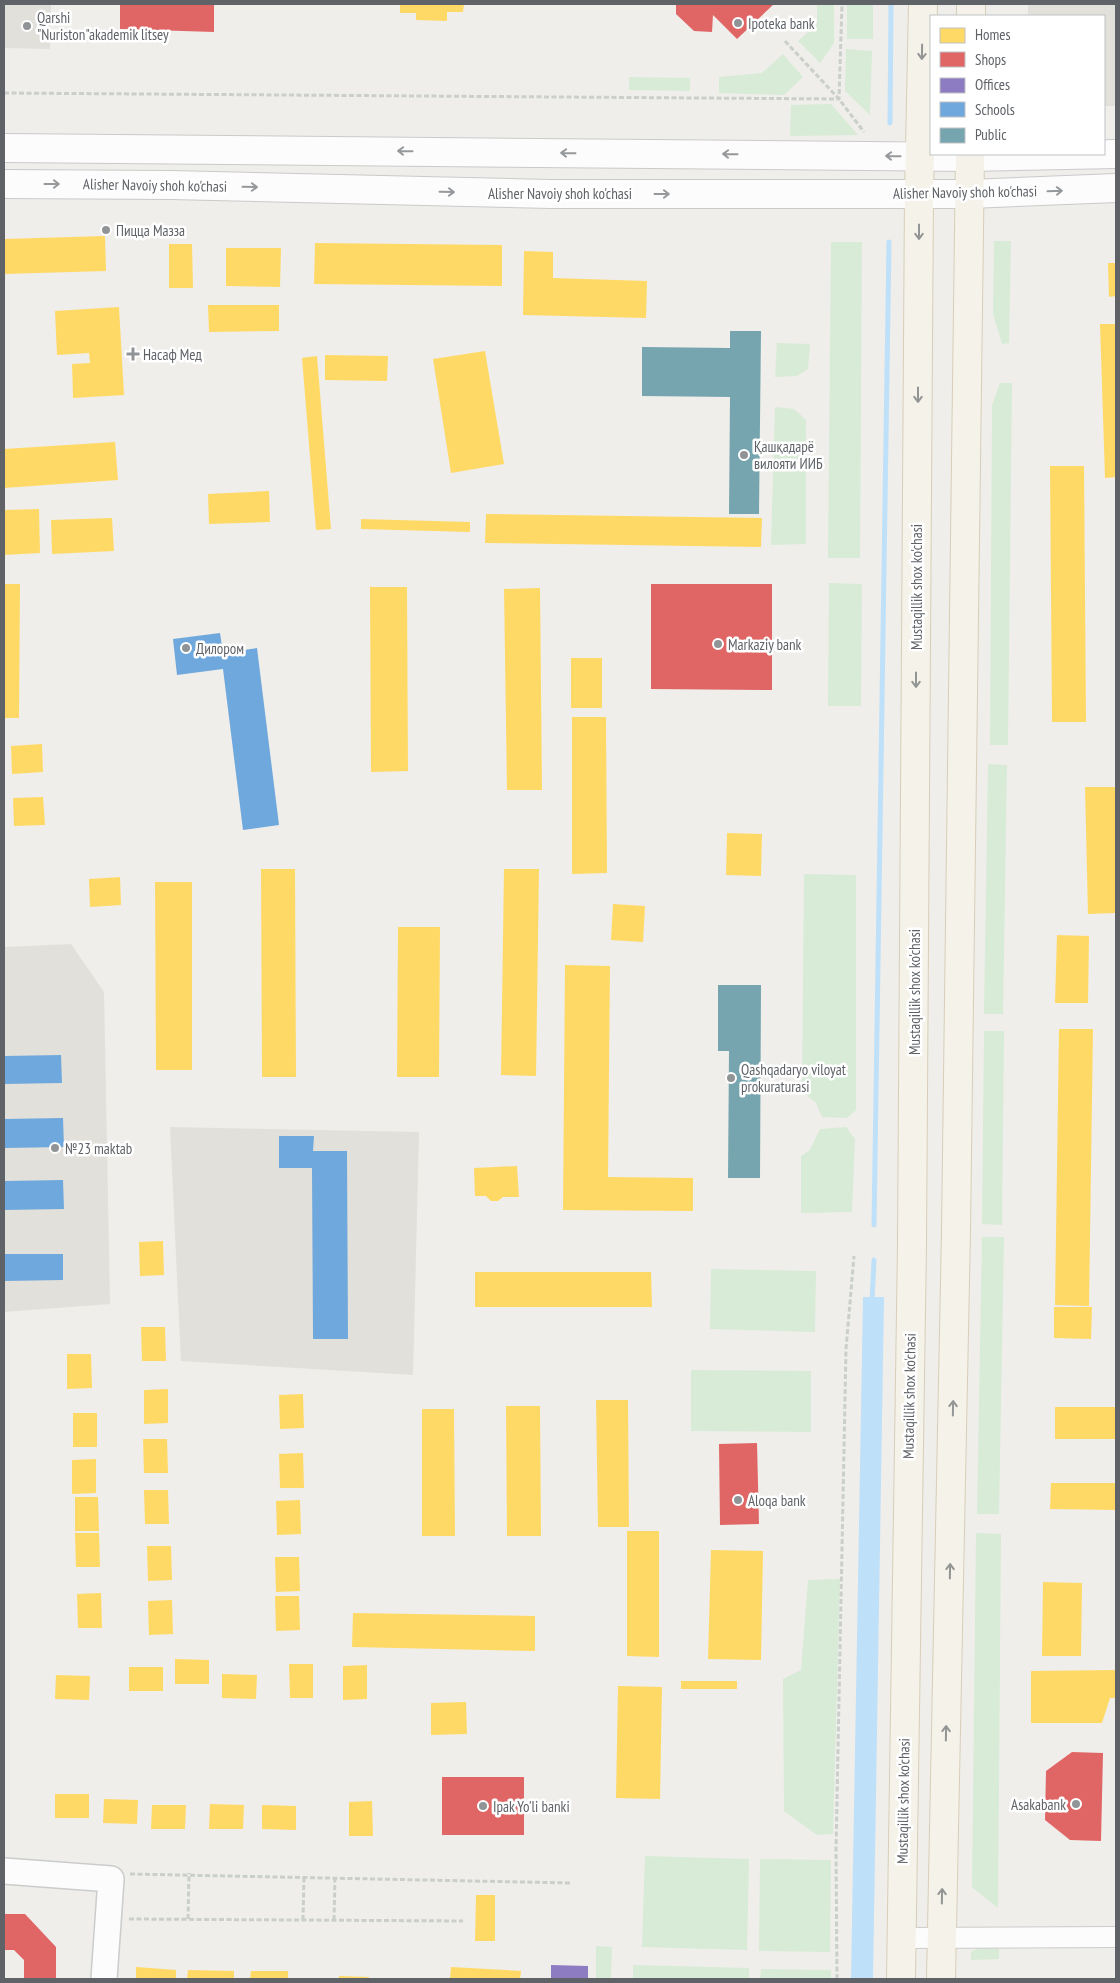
<svg xmlns="http://www.w3.org/2000/svg" width="1120" height="1983" font-family="'PT Sans Narrow',sans-serif">
  <style>
    .education { fill: #e2e0da }
    .green { fill: #d8ebd6 }
    .water { fill: #bfe0f9 }
    .homes { fill: #ffd966 }
    .shops { fill: #e06666 }
    .offices { fill: #8e7cc3 }
    .schools { fill: #6fa8dc }
    .public { fill: #76a5af }
    .lines { fill: none; stroke-linecap: round; stroke-linejoin: round }
    .stream { stroke: #bfe0f9; stroke-width: 5 }
    .minor-casing { stroke: #cbcccc; stroke-width: 22 }
    .tertiary-casing { stroke: #cbcccc; stroke-width: 28 }
    .secondary-casing { stroke: #cacacb; stroke-width: 30 }
    .primary-casing { stroke: #d7ceb8; stroke-width: 30 }
    .path { stroke: #cacfcc; stroke-width: 3; stroke-dasharray: 5 2.5; stroke-linecap: butt }
    .minor { stroke: #fdfcfc; stroke-width: 20 }
    .tertiary { stroke: #fdfcfc; stroke-width: 25 }
    .secondary { stroke: #fdfcfc; stroke-width: 28 }
    .primary { stroke: #f4f2e9; stroke-width: 28 }
    .oneway { stroke: #939595 }
    .oneway2 { stroke: #96999c }
    .poi-dot { fill: #919496; stroke: #fff; stroke-width: 2 }
    .labels { text-anchor: middle; dominant-baseline: central; stroke-width: 5; stroke-linejoin: round; paint-order: stroke }
    .poi-label { font-size: 15px; fill: #5f6368; stroke: #fff; text-anchor: start }
    .street-label { font-size: 15px; fill: #5f6368; stroke: #fff }
  </style>
  <rect width="100%" height="100%" fill="#efeeea"/>
  <g class="education">
    <path d="M4 4H51L50 49 4 48Z"/>
    <path d="M1028 4H1116V106H1104V16H1028Z"/>
    <path d="M71 944 104 992 110 1304 4 1312V947Z"/>
    <path d="M170 1127 419 1132 413 1375 181 1361Z"/>
  </g>
  <g class="green">
    <path d="M817 4H834V43L820 63 798 41 817 24Z"/>
    <rect x="847" y="4" width="26" height="35"/>
    <path d="M846 49 872 51 870 115 845 91Z"/>
    <path d="M783 54 803 77 784 95 719 93V77L762 73Z"/>
    <path d="M629 77 690 78V91L629 90Z"/>
    <path d="M831 104 858 135 790 136 791 105Z"/>
    <path d="M994 241H1011L1009 343 1002 344 993 314Z"/>
    <path d="M831 242H862L860 558H828Z"/>
    <path d="M777 343 810 344 808 369 797 376 775 377Z"/>
    <path d="M1000 383H1012L1008 745H990L992 405Z"/>
    <path d="M775 407 794 409 806 420V544L771 545Z"/>
    <path d="M829 583 862 584 861 706H828Z"/>
    <path d="M988 764 1007 765 1003 1014H984Z"/>
    <path d="M804 874 856 875V1110L847 1118 822 1117 816 1103 802 1091Z"/>
    <path d="M984 1031H1004L1002 1225 982 1224Z"/>
    <path d="M846 1127 855 1139 852 1212 801 1213V1156L810 1150 820 1129Z"/>
    <path d="M982 1237H1004L999 1514H977Z"/>
    <path d="M711 1269 816 1271 815 1332 710 1329Z"/>
    <path d="M691 1370 811 1371V1432L691 1431Z"/>
    <path d="M976 1533 1001 1534 998 1908 972 1887Z"/>
    <path d="M840 1579 833 1834 817 1835 784 1811 783 1679 801 1670 808 1580Z"/>
    <path d="M645 1856 749 1859 747 1950 642 1947Z"/>
    <path d="M760 1859 831 1860 830 1952 759 1951Z"/>
    <path d="M983 1945H999V1959L971 1960V1952Z"/>
    <path d="M596 1946 612 1947 611 1979H596Z"/>
    <path d="M633 1965 749 1968V1979H633Z"/>
    <path d="M761 1969 831 1970V1979H760Z"/>
  </g>
  <path class="water" d="M863 1297H884L873 1979H851Z"/>
  <g class="homes">
    <path d="M400 4H464L463 12H447V21L416 20V13H400Z"/>
    <path d="M105 236 106 271 4 274V239Z"/>
    <path d="M315 243 502 245V286L314 284Z"/>
    <path d="M169 244H192L193 288H169Z"/>
    <path d="M226 248H281L280 287 226 286Z"/>
    <path d="M524 251 553 252V278L647 281 646 318 523 315Z"/>
    <path d="M1108 263H1116V296L1109 297Z"/>
    <path d="M208 305H279V331L209 332Z"/>
    <path d="M119 307 124 395 73 398 72 364 90 363 89 353 57 355 55 311Z"/>
    <path d="M1100 324H1116V477L1105 478Z"/>
    <path d="M485 351 504 464 451 473 433 359Z"/>
    <path d="M325 355 388 356 387 381 325 380Z"/>
    <path d="M317 356 331 529 316 530 302 358Z"/>
    <path d="M115 442 118 480 4 488V449Z"/>
    <path d="M1050 466H1084L1086 722H1052Z"/>
    <path d="M269 491 270 522 209 524 208 494Z"/>
    <path d="M39 509 40 553 4 555V510Z"/>
    <path d="M486 514 762 518 761 547 485 543Z"/>
    <path d="M112 518 114 551 52 554 51 520Z"/>
    <path d="M361 519 470 522V532L361 529Z"/>
    <path d="M4 584H20L19 718H4Z"/>
    <path d="M370 587H407L408 771 371 772Z"/>
    <path d="M540 588 542 790H507L504 589Z"/>
    <rect x="571" y="658" width="31" height="50"/>
    <path d="M572 717H606L607 873 572 874Z"/>
    <path d="M42 744 43 772 12 774 11 746Z"/>
    <path d="M1085 787H1116V913L1088 914Z"/>
    <path d="M43 797 45 825 14 826 13 798Z"/>
    <path d="M727 833 762 834 761 876 726 875Z"/>
    <path d="M261 869H295L296 1077H262Z"/>
    <path d="M504 869H539L536 1076 501 1075Z"/>
    <path d="M120 877 121 905 90 907 89 879Z"/>
    <path d="M155 882H192V1070H156Z"/>
    <path d="M613 904 645 906 643 942 611 940Z"/>
    <path d="M398 927H440L439 1077H397Z"/>
    <path d="M1057 935 1089 936 1088 1003H1055Z"/>
    <path d="M565 965 610 966 608 1177 693 1178V1211L563 1210Z"/>
    <path d="M1059 1029H1093L1089 1306 1055 1305Z"/>
    <path d="M517 1166 519 1197H503L498 1201H491L486 1196H475L474 1168Z"/>
    <path d="M163 1241 164 1275 140 1276 139 1242Z"/>
    <path d="M475 1272H651L652 1307H475Z"/>
    <path d="M1054 1307H1092L1091 1339 1054 1338Z"/>
    <path d="M141 1327H165L166 1361H142Z"/>
    <path d="M67 1354H91L92 1388 67 1389Z"/>
    <path d="M168 1389V1423L144 1424V1390Z"/>
    <path d="M303 1394 304 1428 280 1429 279 1395Z"/>
    <path d="M596 1400H628L629 1527H598Z"/>
    <path d="M506 1406H540L541 1536H507Z"/>
    <rect x="1055" y="1407" width="61" height="32"/>
    <path d="M422 1409H454L455 1536H422Z"/>
    <rect x="73" y="1413" width="24" height="34"/>
    <path d="M143 1439H167L168 1473H144Z"/>
    <path d="M303 1453 304 1488H280L279 1454Z"/>
    <path d="M96 1459V1493L72 1494V1460Z"/>
    <path d="M1051 1483H1116V1510L1050 1509Z"/>
    <path d="M144 1490H168L169 1524H145Z"/>
    <path d="M75 1497H98L99 1531H75Z"/>
    <path d="M300 1500 301 1534 277 1535 276 1501Z"/>
    <path d="M627 1531H659V1657L627 1656Z"/>
    <path d="M75 1533H99L100 1567H76Z"/>
    <path d="M147 1546H171L172 1580 148 1581Z"/>
    <path d="M711 1550 763 1551 761 1660 708 1659Z"/>
    <path d="M275 1557H299L300 1591 276 1592Z"/>
    <path d="M1043 1582 1082 1583 1081 1656H1042Z"/>
    <path d="M101 1593 102 1628H78L77 1594Z"/>
    <path d="M275 1596H299L300 1630 276 1631Z"/>
    <path d="M172 1600 173 1634 149 1635 148 1601Z"/>
    <path d="M353 1613 535 1616V1651L352 1647Z"/>
    <path d="M175 1659 209 1660V1684H175Z"/>
    <path d="M289 1664H313V1698H290Z"/>
    <path d="M367 1665V1699L343 1700V1666Z"/>
    <rect x="129" y="1667" width="34" height="24"/>
    <path d="M1116 1670V1698H1110L1102 1723H1031V1671Z"/>
    <path d="M222 1674 257 1675 256 1699 222 1698Z"/>
    <path d="M56 1675 90 1676 89 1700 55 1699Z"/>
    <rect x="681" y="1681" width="56" height="8"/>
    <path d="M618 1686 662 1687 660 1799 616 1798Z"/>
    <path d="M466 1702 467 1734 431 1735V1703Z"/>
    <rect x="55" y="1794" width="34" height="24"/>
    <path d="M104 1799 138 1800 137 1824 103 1823Z"/>
    <path d="M372 1801 373 1836H349V1802Z"/>
    <path d="M210 1804 244 1805 243 1829H209Z"/>
    <path d="M152 1805H186L185 1829H151Z"/>
    <path d="M262 1805 296 1806V1830L262 1829Z"/>
    <path d="M476 1895H495V1941H475Z"/>
    <path d="M136 1967 176 1970V1979H136Z"/>
    <path d="M451 1967 521 1971 520 1979H450Z"/>
    <path d="M188 1970 234 1971V1979H187Z"/>
    <path d="M251 1971H288V1979H250Z"/>
    <path d="M339 1976 369 1977V1979H339Z"/>
  </g>
  <g class="shops">
    <path d="M120 4H214V32L120 29Z"/>
    <path d="M676 4H774L737 39 713 15 712 32 694 31 676 14Z"/>
    <path d="M651 584H772V690L651 689Z"/>
    <path d="M757 1443 759 1524 720 1525 719 1444Z"/>
    <path d="M1072 1752 1103 1753 1101 1841 1070 1840 1045 1820 1046 1771Z"/>
    <rect x="442" y="1777" width="82" height="58"/>
    <path d="M4 1914H25L56 1947V1979H24V1960L14 1950H4Z"/>
  </g>
  <path class="offices" d="M551 1965 588 1966V1979H551Z"/>
  <g class="schools">
    <path d="M220 633 223 653 257 648 279 825 243 830 223 669 177 675 173 639Z"/>
    <path d="M61 1055 62 1083 4 1084V1056Z"/>
    <path d="M63 1118 64 1147 4 1148V1119Z"/>
    <path d="M279 1136H314L313 1151H347L348 1339H313L312 1168H279Z"/>
    <path d="M63 1180 64 1209 4 1210V1181Z"/>
    <path d="M4 1254H63V1280L4 1281Z"/>
  </g>
  <g class="public">
    <path d="M730 331H761L759 514H729L730 397 642 396V347L730 348Z"/>
    <path d="M718 985H761L760 1178H728L729 1051H718Z"/>
  </g>
  <g class="lines">
    <g class="stream">
      <path d="M890 123 891 4"/>
      <path d="M874 1225 889 242"/>
      <path d="M872 1302 874 1260"/>
    </g>
    <g class="minor-casing">
      <path id="minor" d="M901 1938 1116 1937"/>
    </g>
    <g class="tertiary-casing">
      <path id="tertiary" d="M4 1871 111 1879 104 1979"/>
    </g>
    <g class="secondary-casing">
      <g id="secondary">
        <path d="M4 148 970 157 1116 154"/>
        <path d="M4 184 171 185 551 194H970L1116 188"/>
      </g>
    </g>
    <g class="primary-casing">
      <g id="primary">
        <path d="M971 16V4"/>
        <path d="M901 1979 912 1244 919 194 923 4"/>
        <path d="M941 1979 956 1231 970 154"/>
      </g>
    </g>
    <g class="path">
      <path d="M785 41 839 99 864 132"/>
      <path d="M4 93 839 99 842 4"/>
      <path d="M130 1874 571 1883"/>
      <path d="M129 1919 463 1921"/>
      <path d="M188 1919 189 1873"/>
      <path d="M303 1920 304 1876"/>
      <path d="M334 1920 335 1877"/>
      <path d="M837 1979 836 1850 846 1349 854 1256"/>
    </g>
    <use href="#minor" class="minor"/>
    <use href="#tertiary" class="tertiary"/>
    <use href="#secondary" class="secondary"/>
    <use href="#primary" class="primary"/>
  </g>
  <defs><path id="oneway-shaft" d="M-6 0H5M1.5-3L5.5 0L1.5 3" fill="none" stroke-width="1.6" stroke-linecap="round" stroke-linejoin="round" transform="scale(1.25)"/></defs>
  <g class="oneway">
    <use href="#oneway-shaft" transform="translate(922 52) rotate(91)"/>
    <use href="#oneway-shaft" transform="translate(919 232) rotate(90)"/>
    <use href="#oneway-shaft" transform="translate(918 395) rotate(90)"/>
    <use href="#oneway-shaft" transform="translate(916 680) rotate(90)"/>
    <use href="#oneway-shaft" transform="translate(953 1408) rotate(-89)"/>
    <use href="#oneway-shaft" transform="translate(950 1571) rotate(-89)"/>
    <use href="#oneway-shaft" transform="translate(946 1733) rotate(-89)"/>
    <use href="#oneway-shaft" transform="translate(942 1896) rotate(-89)"/>
  </g>
  <g class="oneway2">
    <use href="#oneway-shaft" transform="translate(405 151) rotate(-179)"/>
    <use href="#oneway-shaft" transform="translate(568 153) rotate(-179)"/>
    <use href="#oneway-shaft" transform="translate(730 154) rotate(-179)"/>
    <use href="#oneway-shaft" transform="translate(893 156) rotate(-179)"/>
    <use href="#oneway-shaft" transform="translate(52 184)"/>
    <use href="#oneway-shaft" transform="translate(250 187) rotate(1)"/>
    <use href="#oneway-shaft" transform="translate(1055 191) rotate(-2)"/>
    <use href="#oneway-shaft" transform="translate(447 192) rotate(1)"/>
    <use href="#oneway-shaft" transform="translate(662 194)"/>
  </g>
  <g class="poi-dot">
    <circle cx="738" cy="23" r="5"/>
    <circle cx="27" cy="26" r="5"/>
    <circle cx="106" cy="230" r="5"/>
    <path d="M130.5 346.5h5v5h5v5h-5v5h-5v-5h-5v-5h5z"/>
    <circle cx="744" cy="455" r="5"/>
    <circle cx="718" cy="644" r="5"/>
    <circle cx="186" cy="648" r="5"/>
    <circle cx="731" cy="1078" r="5"/>
    <circle cx="55" cy="1148" r="5"/>
    <circle cx="738" cy="1500" r="5"/>
    <circle cx="1076" cy="1804" r="5"/>
    <circle cx="483" cy="1806" r="5"/>
  </g>
  <g class="labels">
    <g class="poi-label">
      <text x="37" y="17">Qarshi<tspan x="37" dy="17">"Nuriston"akademik litsey</tspan></text>
      <text x="748" y="23">Ipoteka bank</text>
      <text x="116" y="230">Пицца Мазза</text>
      <text x="143" y="354">Насаф Мед</text>
      <text x="754" y="446">Қашқадарё<tspan x="754" dy="17">вилояти ИИБ</tspan></text>
      <text x="728" y="644">Markaziy bank</text>
      <text x="196" y="648">Дилором</text>
      <text x="741" y="1069">Qashqadaryo viloyat<tspan x="741" dy="17">prokuraturasi</tspan></text>
      <text x="65" y="1148">№23 maktab</text>
      <text x="748" y="1500">Aloqa bank</text>
      <text x="1066" y="1804" text-anchor="end">Asakabank</text>
      <text x="493" y="1806">Ipak Yo'li banki</text>
    </g>
    <g class="street-label">
      <text transform="translate(155 185) rotate(1)">Alisher Navoiy shoh ko'chasi</text>
      <text transform="translate(965 192) rotate(-1)">Alisher Navoiy shoh ko'chasi</text>
      <text x="560" y="193">Alisher Navoiy shoh ko'chasi</text>
      <text transform="translate(916 587) rotate(-90)">Mustaqillik shox ko'chasi</text>
      <text transform="translate(914 992) rotate(-90)">Mustaqillik shox ko'chasi</text>
      <text transform="translate(909 1396) rotate(-89)">Mustaqillik shox ko'chasi</text>
      <text transform="translate(903 1801) rotate(-89)">Mustaqillik shox ko'chasi</text>
    </g>
  </g>
  <rect width="1120" height="1983" fill="none" stroke="#5f6368" stroke-width="10"/>
  <rect x="930" y="15" width="175" height="140" fill="#ffffff" stroke="#bfc1c3"/>
  <rect x="940" y="28" width="25" height="15" fill="#ffd966" stroke="#bfc1c3"/>
  <text x="975" y="40" font-size="15" fill="#5f6368">Homes</text>
  <rect x="940" y="52" width="25" height="15" fill="#e06666" stroke="#bfc1c3"/>
  <text x="975" y="65" font-size="15" fill="#5f6368">Shops</text>
  <rect x="940" y="78" width="25" height="15" fill="#8e7cc3" stroke="#bfc1c3"/>
  <text x="975" y="90" font-size="15" fill="#5f6368">Offices</text>
  <rect x="940" y="102" width="25" height="15" fill="#6fa8dc" stroke="#bfc1c3"/>
  <text x="975" y="115" font-size="15" fill="#5f6368">Schools</text>
  <rect x="940" y="128" width="25" height="15" fill="#76a5af" stroke="#bfc1c3"/>
  <text x="975" y="140" font-size="15" fill="#5f6368">Public</text>
</svg>
